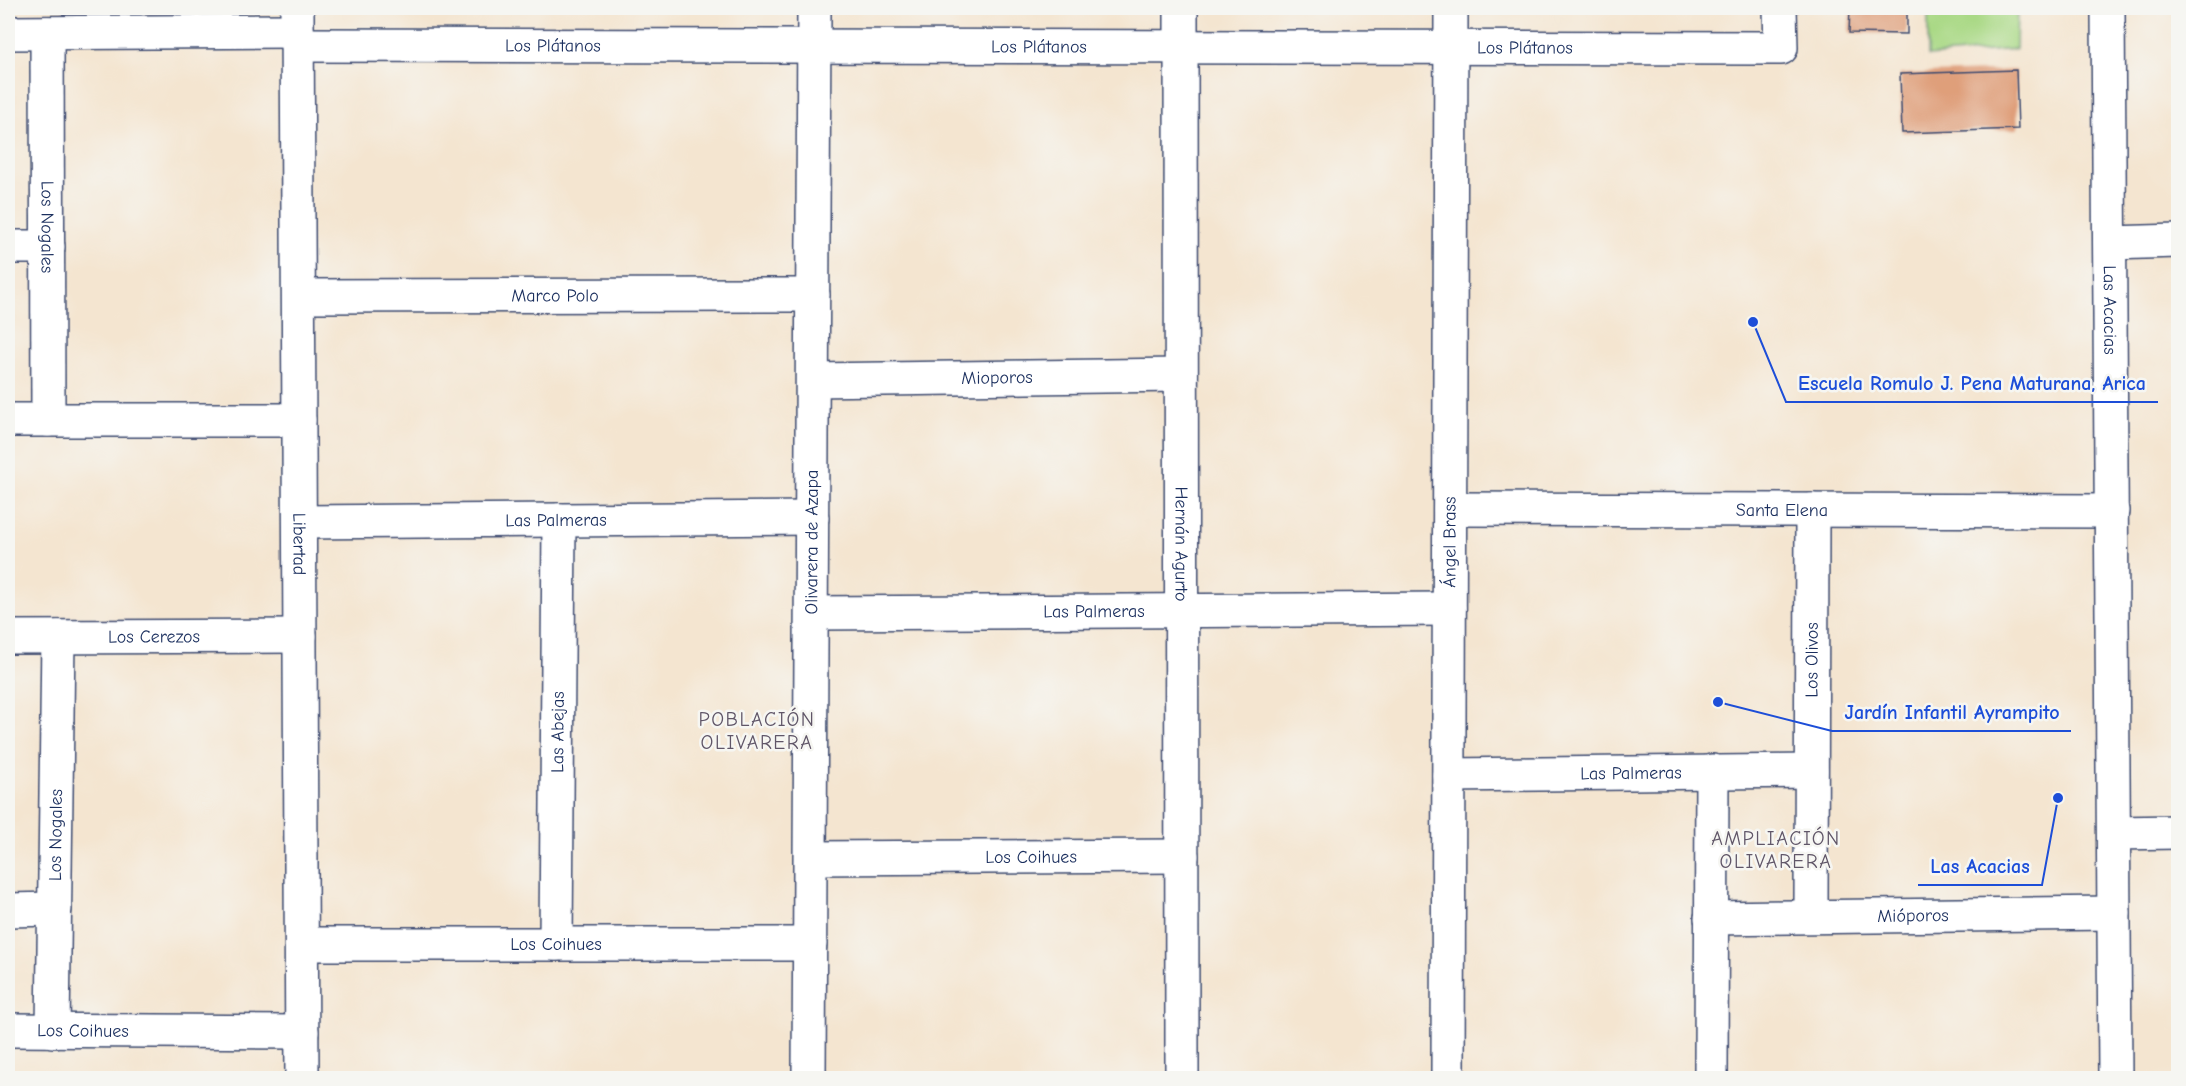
<svg xmlns="http://www.w3.org/2000/svg" width="2186" height="1086" font-family="'Comic Neue',sans-serif">
  <style>
    .green { fill: #aad986; stroke: #628472; stroke-width: 1.5 }
    .building { fill: #df9f7a }
    .lines { fill: none; stroke-linecap: round; stroke-linejoin: round }
    .minor-casing { stroke: #3c4a6f; stroke-width: 36 }
    .minor { stroke: #fff; stroke-width: 33 }
    .labels { text-anchor: middle; dominant-baseline: central; stroke-width: 5; stroke-linejoin: round; paint-order: stroke }
    .street-label { font-size: 18px; fill: #1b2f5e; stroke: #f6f6f2 }
    .neighbourhood-label { font-size: 20px; letter-spacing: 1.5px; fill: #605668; stroke: #f6f6f2 }
    .leader { fill: none; stroke: #1d4ed8; stroke-width: 2 }
    .callout-dot { fill: #1d4ed8; stroke: #f6f6f2; stroke-width: 2 }
    .callout-label { font-size: 20px; text-anchor: middle; font-weight: bold; fill: #1d4ed8; stroke: #f6f6f2; stroke-width: 5; stroke-linejoin: round; paint-order: stroke }
  </style>
  <rect width="100%" height="100%" fill="#f6f6f2"/>
  <filter id="ink" filterUnits="userSpaceOnUse"><feTurbulence type="fractalNoise" baseFrequency=".0167" numOctaves="2"/><feDisplacementMap in="SourceGraphic" scale="12" xChannelSelector="R" yChannelSelector="G"/><feConvolveMatrix kernelMatrix="1 2 1 2 8 2 1 2 1" color-interpolation-filters="sRGB"/></filter>
  <filter id="wash" filterUnits="userSpaceOnUse"><feTurbulence type="fractalNoise" baseFrequency=".008" numOctaves="4" result="noise"/><feDisplacementMap in="SourceGraphic" scale="24" xChannelSelector="R" yChannelSelector="G"/><feGaussianBlur stdDeviation="1.35" result="paint"/><feColorMatrix in="noise" values="0 0 0 0 0 0 0 0 0 0 0 0 0 0 0 0 0 1.4 0 .05"/><feComposite in="paint" operator="in"/></filter>
  <g filter="url(#wash)">
    <rect width="100%" height="100%" fill="#f4e5d0"/>
    <path class="green" d="M1928 8H2017L2016 49 1928 56Z"/>
    <g id="blocks">
      <g class="building">
        <path d="M1850 8H1907V34L1849 33Z"/>
        <path d="M2016 70 2018 129 1902 133 1900 74Z"/>
      </g>
    </g>
  </g>
  <g filter="url(#ink)">
    <use href="#blocks" fill-opacity="0" stroke="#3c4a6f" stroke-width="1.5"/>
    <g class="lines">
      <g class="minor-casing">
        <g id="minor">
          <path id="s1" d="M297 8 302 1078"/>
          <path id="s2" d="M1181 8 1182 1078"/>
          <path id="s3" d="M2108 8 2115 1078"/>
          <path d="M8 33 297 31"/>
          <path id="s4" d="M47 33 48 420"/>
          <path id="s5" d="M297 45 1781 48 1780 8"/>
          <path d="M2110 243 2178 241"/>
          <path d="M8 247H48"/>
          <path id="s6" d="M299 296 813 295"/>
          <path id="s7" d="M813 380 1181 375"/>
          <path d="M8 420H299"/>
          <path id="s8" d="M1450 509 2112 511"/>
          <path id="s9" d="M300 522 812 518"/>
          <path id="s10" d="M812 613 1449 609"/>
          <path id="s11" d="M8 637 300 636"/>
          <path id="s12" d="M1449 775 1811 771"/>
          <path d="M2114 833 2178 832"/>
          <path id="s13" d="M811 858 1182 856"/>
          <path d="M8 910 55 909"/>
          <path id="s14" d="M1811 916 1812 510"/>
          <path id="s15" d="M1711 918 2114 913"/>
          <path id="s16" d="M302 944H810"/>
          <path id="s17" d="M556 944 559 520"/>
          <path id="s18" d="M8 1030 302 1032"/>
          <path id="s19" d="M53 1031 58 637"/>
          <path id="s20" d="M809 1078 814 8"/>
          <path id="s21" d="M1448 1078 1451 8"/>
          <path d="M1711 1078 1712 771"/>
        </g>
      </g>
      <use href="#minor" class="minor"/>
    </g>
  </g>
  <g class="labels">
    <g class="street-label">
      <text stroke="none"><textPath href="#s5" startOffset="256">Los Plátanos</textPath></text>
      <text stroke="none"><textPath href="#s5" startOffset="742">Los Plátanos</textPath></text>
      <text stroke="none"><textPath href="#s5" startOffset="1228">Los Plátanos</textPath></text>
      <text stroke="none"><textPath href="#s4" startOffset="194">Los Nogales</textPath></text>
      <text stroke="none"><textPath href="#s6" startOffset="256">Marco Polo</textPath></text>
      <text stroke="none"><textPath href="#s3" startOffset="302">Las Acacias</textPath></text>
      <text stroke="none"><textPath href="#s7" startOffset="184">Mioporos</textPath></text>
      <text stroke="none"><textPath href="#s8" startOffset="332">Santa Elena</textPath></text>
      <text stroke="none"><textPath href="#s9" startOffset="256">Las Palmeras</textPath></text>
      <text stroke="none"><textPath href="#s1" startOffset="536">Libertad</textPath></text>
      <text stroke="none"><textPath href="#s20" startOffset="536">Olivarera de Azapa</textPath></text>
      <text stroke="none"><textPath href="#s2" startOffset="536">Hernán Agurto</textPath></text>
      <text stroke="none"><textPath href="#s21" startOffset="536">Ángel Brass</textPath></text>
      <text stroke="none"><textPath href="#s10" startOffset="282">Las Palmeras</textPath></text>
      <text stroke="none"><textPath href="#s11" startOffset="146">Los Cerezos</textPath></text>
      <text stroke="none"><textPath href="#s14" startOffset="256">Los Olivos</textPath></text>
      <text stroke="none"><textPath href="#s17" startOffset="212">Las Abejas</textPath></text>
      <text stroke="none"><textPath href="#s12" startOffset="182">Las Palmeras</textPath></text>
      <text stroke="none"><textPath href="#s19" startOffset="196">Los Nogales</textPath></text>
      <text stroke="none"><textPath href="#s13" startOffset="220">Los Coihues</textPath></text>
      <text stroke="none"><textPath href="#s15" startOffset="202">Mióporos</textPath></text>
      <text stroke="none"><textPath href="#s16" startOffset="254">Los Coihues</textPath></text>
      <text stroke="none"><textPath href="#s18" startOffset="75">Los Coihues</textPath></text>
    </g>
    <g class="neighbourhood-label">
      <text x="757" y="719">POBLACIÓN<tspan x="757" dy="23">OLIVARERA</tspan></text>
      <text x="1776" y="838">AMPLIACIÓN<tspan x="1776" dy="23">OLIVARERA</tspan></text>
    </g>
  </g>
  <path class="leader" d="M1753 322L1786 402H2158M1718 702L1832 731H2071M2058 798L2042 885H1918"/>
  <g class="callout-dot">
    <circle cx="1753" cy="322" r="6"/>
    <circle cx="1718" cy="702" r="6"/>
    <circle cx="2058" cy="798" r="6"/>
  </g>
  <g class="callout-label">
    <text x="1972" y="390">Escuela Romulo J. Pena Maturana, Arica</text>
    <text x="1952" y="719">Jardín Infantil Ayrampito</text>
    <text x="1980" y="873">Las Acacias</text>
  </g>
  <rect width="2186" height="1086" fill="none" stroke="#f6f6f2" stroke-width="30"/>
</svg>
